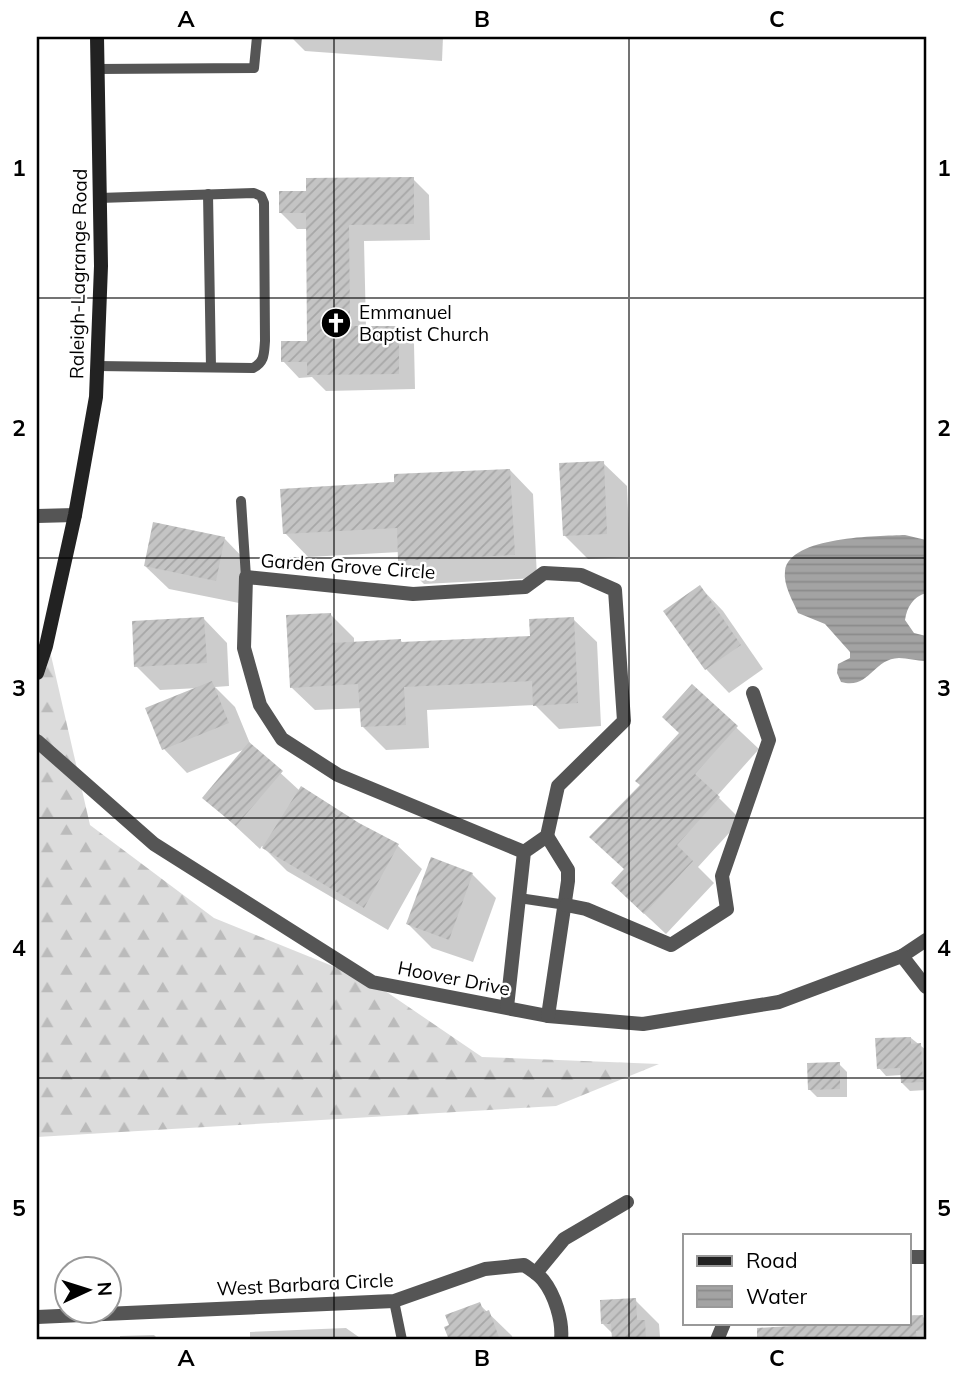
<svg xmlns="http://www.w3.org/2000/svg" width="963" height="1377" font-family="Mulish,sans-serif">
  <style>
    .forest { fill: url(#forest-firs) }
    .water { fill: url(#water-rules) }
    .shadow { fill: #0003 }
    .building { fill: url(#building-hatch) }
    .lines { fill: none; stroke-linecap: round; stroke-linejoin: round }
    .service { stroke: #555; stroke-width: 10 }
    .minor { stroke: #555; stroke-width: 14 }
    .secondary { stroke: #222; stroke-width: 14 }
    .grid { fill: none; stroke: #000; stroke-width: 2; stroke-opacity: 0.55 }
    .labels { text-anchor: middle; dominant-baseline: central; stroke-width: 5; stroke-linejoin: round; paint-order: stroke }
    .street-label { font-size: 19px; fill: #000; stroke: #fff }
    .poi-label { font-size: 19px; fill: #000; stroke: #fff; text-anchor: start }
    .neatline { fill: none; stroke: #000; stroke-width: 2.5 }
    .grid-label { font-size: 23px; text-anchor: middle; font-weight: bold; fill: #000 }
  </style>
  <defs>
    <pattern id="forest-firs" width="22" height="20" patternUnits="userSpaceOnUse" patternTransform="scale(1.75)"><rect width="22" height="20" fill="#dcdcdc"/><path d="M5 1l3.5 6h-7zM16 11l3.5 6h-7z" fill="#bbb"/></pattern>
    <pattern id="water-rules" width="6" height="5" patternUnits="userSpaceOnUse" patternTransform="scale(1.75)"><rect width="6" height="5" fill="#a3a3a3"/><path d="M0 2.5h6" fill="none" stroke="#8b8b8b"/></pattern>
    <pattern id="building-hatch" width="6" height="6" patternUnits="userSpaceOnUse" patternTransform="scale(1.75)"><rect width="6" height="6" fill="#c4c4c4"/><path d="M-1 1l2-2M0 6l6-6M5 7l2-2" fill="none" stroke="#a7a7a7"/></pattern>
  </defs>
  <rect width="100%" height="100%" fill="#fff"/>
  <path class="forest" d="M50 651 90 825 214 918 372 982 482 1057 659 1064 556 1106 37 1137V652Z"/>
  <path class="water" d="M905 535 926 540V593C913 597 907 607 905 620L914 633 926 636V661C917 661 907 658 899 658 872 659 870 690 841 682L837 673 838 664 850 658V652L825 624 798 613C793 601 783 585 785 571 789 536 879 536 905 535Z"/>
  <g class="shadow">
    <path d="M291 37H443L442 61 305 51Z"/>
    <path d="M413 179 429 195 430 240 364 241 366 328 398 327 414 344 415 389 326 391 312 377 299 378 283 361 309 342 308 229H297L281 213 308 193Z"/>
    <path d="M603 463 627 486 630 557 588 559 564 535Z"/>
    <path d="M510 470 533 494 537 578 424 584 400 560V552L308 557 285 533 396 484Z"/>
    <path d="M224 538 247 562 239 603 169 589 145 566Z"/>
    <path d="M700 587 723 611 763 669 729 693 706 669Z"/>
    <path d="M330 614 354 638V643L400 640 404 644 531 638 573 619 597 642 601 726 559 729 535 705 427 710 429 748 386 750 363 727 362 708 315 710 291 687Z"/>
    <path d="M204 619 227 643 229 686 215 687 235 707 251 746 300 791 398 846 422 869 388 930 287 871 262 846 260 849 204 797 245 749 187 773 164 749 199 688 160 690 136 666Z"/>
    <path d="M692 686 759 749 717 796 741 820 698 867 714 883 666 934 635 905 625 870 642 785 681 733Z"/>
    <path d="M472 874 496 898 473 962 432 948 408 924Z"/>
    <path d="M911 1038 926 1050V1090L910 1091 902 1083V1075L886 1076 879 1068Z"/>
    <path d="M839 1064 847 1072V1097H817L809 1089Z"/>
    <path d="M635 1300 659 1324 660 1337 663 1340H614L613 1334 603 1324Z"/>
    <path d="M479 1304 512 1336 513 1340H451L446 1328Z"/>
    <path d="M914 1315 922 1316 926 1320V1340H781L780 1331 784 1328 856 1323H909V1316Z"/>
    <path d="M346 1328 363 1340H239L250 1338V1332Z"/>
    <path d="M154 1335 159 1340H120V1336Z"/>
    <path d="M84 1337 87 1340H50V1339Z"/>
  </g>
  <g class="building">
    <path d="M414 177V224L349 225 350 326H399V374L307 375V362H281V341H307L306 213H279V191H306V178Z"/>
    <path d="M604 461 607 534 563 536 559 463Z"/>
    <path d="M510 469 515 555 398 561 397 528 283 534 280 489 394 482V474Z"/>
    <path d="M153 522 225 537 216 581 144 566Z"/>
    <path d="M700 585 741 645 705 670 663 611Z"/>
    <path d="M331 613 333 643 401 639V642L530 636 529 619 574 617 578 703 533 706 532 681 404 687 406 725 361 727 358 684 290 688 286 615Z"/>
    <path d="M204 617 207 663 134 667 132 621Z"/>
    <path d="M212 681 229 723 162 750 145 708Z"/>
    <path d="M692 684 738 726 695 774 720 797 677 845 693 861 644 914 611 883 624 869 589 837 640 785 635 781 679 733 662 717Z"/>
    <path d="M249 742 283 771 236 826 202 798Z"/>
    <path d="M301 786 359 823 399 844 364 908 262 848Z"/>
    <path d="M431 857 473 873 449 940 406 924Z"/>
    <path d="M911 1037V1044L921 1043 923 1082 901 1083 900 1068 877 1069 875 1038Z"/>
    <path d="M840 1062V1089L808 1090 807 1063Z"/>
    <path d="M636 1298 637 1320H645L646 1340H612L611 1324H601L600 1300Z"/>
    <path d="M480 1302 484 1312 489 1310 500 1340H449L444 1327 449 1325 445 1315Z"/>
    <path d="M923 1315 924 1330 916 1331 917 1340H757V1328L842 1323H909V1316Z"/>
  </g>
  <g class="lines">
    <g class="service">
      <path d="M97 69 254 68 257 37"/>
      <path d="M208 194 211 367"/>
      <path d="M97 366 253 368C265 362 264 353 265 341L264 203 261 196 254 193 99 198"/>
      <path d="M241 501 246 577"/>
      <path d="M519 898 566 905"/>
      <path d="M394 1301 402 1340"/>
    </g>
    <g class="minor">
      <path d="M37 516 75 515"/>
      <path d="M37 741 154 844 372 982 548 1016 643 1024 779 1002 902 956 926 940"/>
      <path d="M547 836 568 870V881L548 1016"/>
      <path d="M566 905 586 909 671 945 727 909 722 876 769 740 753 693"/>
      <path d="M902 956 926 987"/>
      <path d="M507 1007 524 852 338 775 282 739 260 705 244 648 246 577 413 594 525 587 544 573 581 575 615 590 624 721 558 786 547 836 524 852"/>
      <path d="M909 1257H926"/>
      <path d="M536 1273 564 1239 627 1202"/>
      <path d="M37 1317 394 1301 485 1269 524 1265C531 1270 538 1274 543 1280 555 1295 563 1321 561 1340"/>
      <path d="M717 1340 724 1323"/>
    </g>
    <path class="secondary" d="M37 673 46 646 75 515 96 397 101 266 97 37"/>
  </g>
  <path class="grid" d="M334 37V1340M629 37V1340M37 298H926M37 558H926M37 818H926M37 1078H926"/>
  <defs>
    <g id="church-disc" transform="scale(1.575)"><circle r="9.5" fill="#000" stroke="#fff"/><path d="M-1.2-6h2.4v3.5h3.3v2.4h-3.3V6h-2.4V-.1h-3.3v-2.4h3.3Z" fill="#fff"/></g>
  </defs>
  <g fill-rule="evenodd">
    <use href="#church-disc" x="336" y="323"/>
  </g>
  <g class="labels">
    <g class="street-label">
      <text transform="translate(78 274) rotate(-89)">Raleigh-Lagrange Road</text>
      <text transform="translate(348 566) rotate(4)">Garden Grove Circle</text>
      <text transform="translate(454 978) rotate(11)">Hoover Drive</text>
      <text transform="translate(305 1284) rotate(-3)">West Barbara Circle</text>
    </g>
    <g class="poi-label">
      <text x="359" y="312">Emmanuel<tspan x="359" dy="22">Baptist Church</tspan></text>
    </g>
  </g>
  <rect width="963" height="1377" fill="none" stroke="#ffffff" stroke-width="77"/>
  <rect x="683" y="1234" width="228" height="91" fill="#ffffff" stroke="#999999" stroke-width="2"/>
  <rect x="697" y="1256" width="35" height="10" fill="#222222" stroke="#999999" stroke-width="2"/>
  <text x="746" y="1268" font-size="21" fill="#000000">Road</text>
  <rect x="697" y="1286" width="35" height="21" fill="url(#water-rules)" stroke="#999999" stroke-width="2"/>
  <text x="746" y="1304" font-size="21" fill="#000000">Water</text>
  <g transform="translate(88 1290) rotate(86)"><circle r="33" fill="#ffffff" stroke="#999999" stroke-width="2"/>
  <path d="M0-5L12 26L0 18L-12 26Z" fill="#000000"/>
  <text y="-10" font-size="19" font-weight="bold" text-anchor="middle" fill="#000000">N</text>
  </g>
  <rect x="38" y="38" width="887" height="1300" class="neatline"/>
  <g class="grid-label">
    <text x="186" y="27">A</text>
    <text x="482" y="27">B</text>
    <text x="777" y="27">C</text>
    <text x="19" y="176">1</text>
    <text x="944" y="176">1</text>
    <text x="19" y="436">2</text>
    <text x="944" y="436">2</text>
    <text x="19" y="696">3</text>
    <text x="944" y="696">3</text>
    <text x="19" y="956">4</text>
    <text x="944" y="956">4</text>
    <text x="19" y="1216">5</text>
    <text x="944" y="1216">5</text>
    <text x="186" y="1366">A</text>
    <text x="482" y="1366">B</text>
    <text x="777" y="1366">C</text>
  </g>
</svg>
